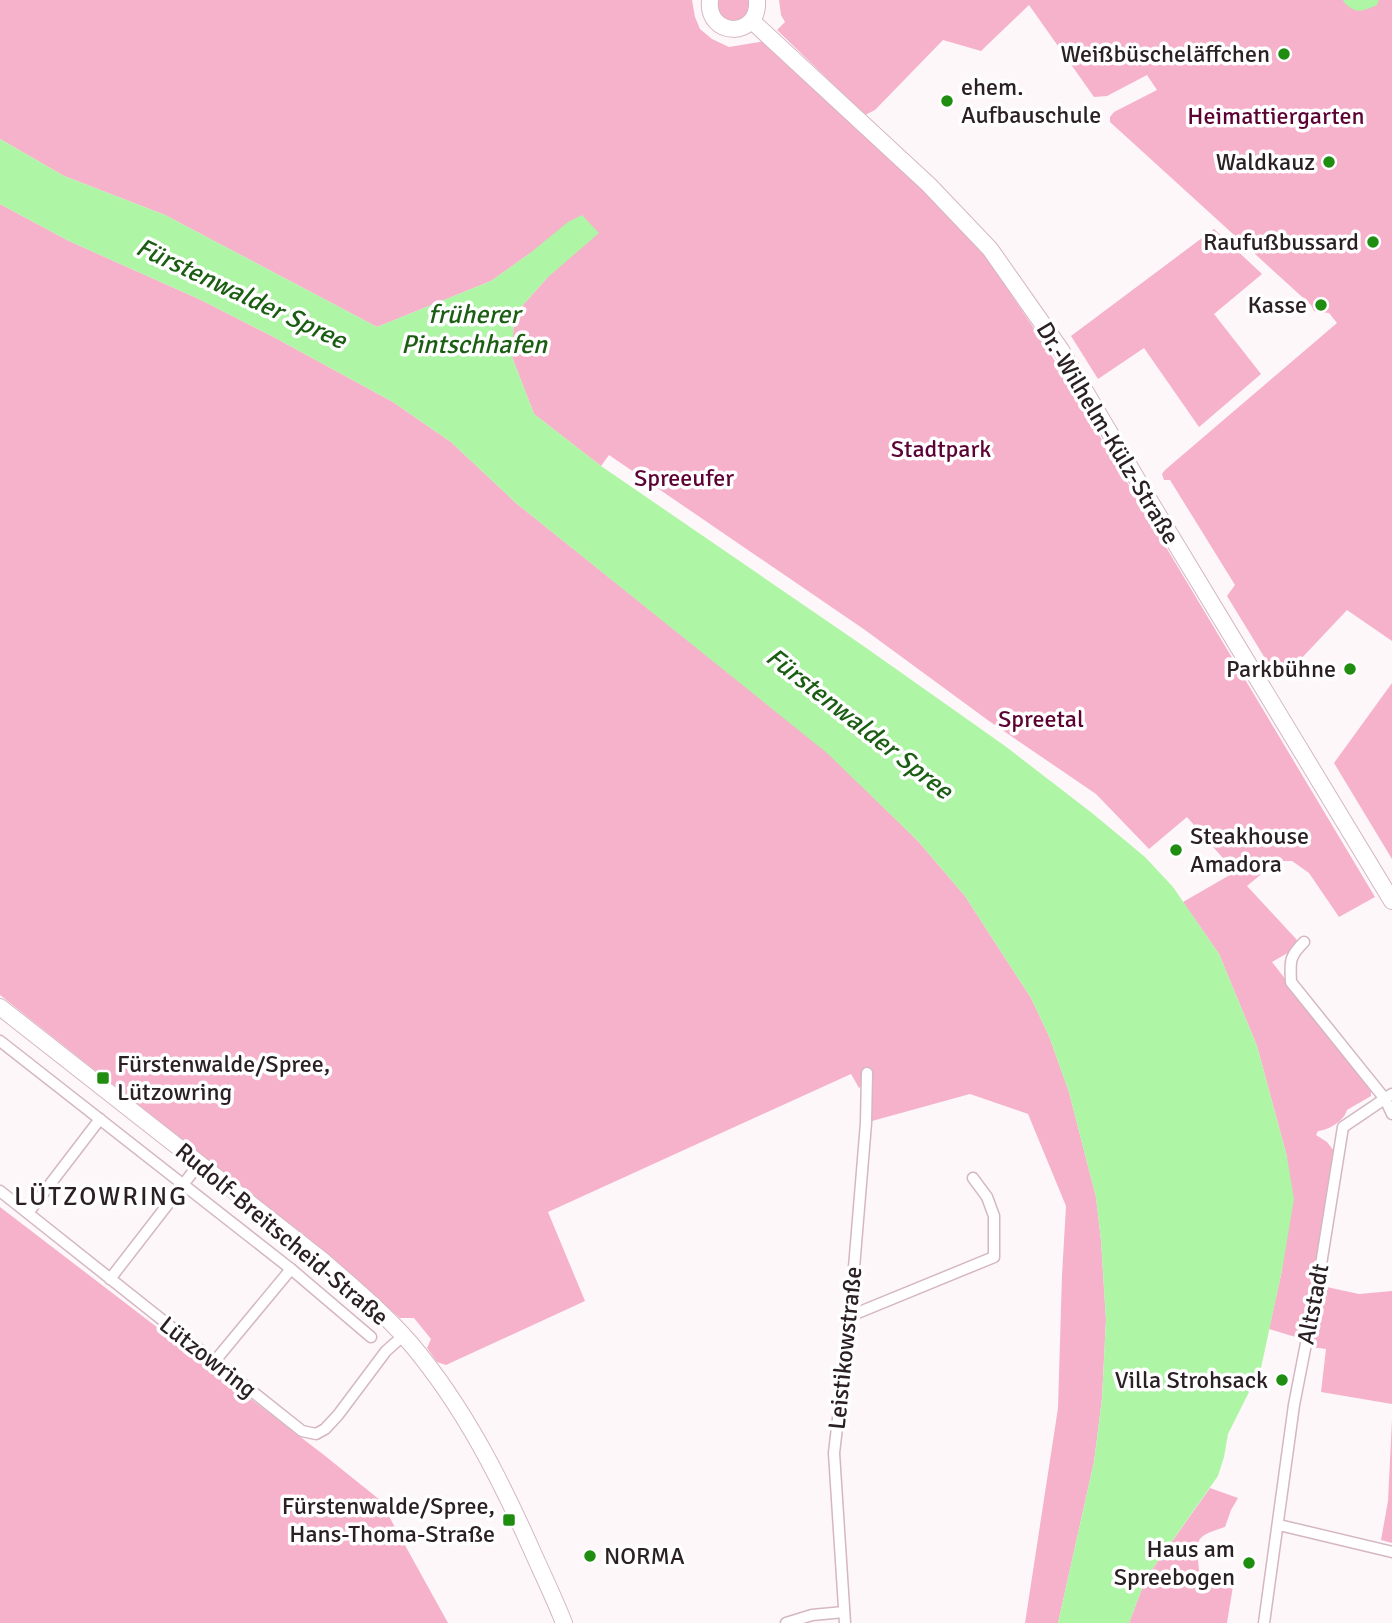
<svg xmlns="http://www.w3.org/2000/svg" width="1392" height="1623" font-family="Signika,sans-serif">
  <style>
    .green { fill: #f6b2cb }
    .water { fill: #aef5a5 }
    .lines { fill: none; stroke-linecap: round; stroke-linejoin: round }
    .minor-casing { stroke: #d5b7c1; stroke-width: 13 }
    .secondary-casing { stroke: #d5b7c1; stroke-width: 18 }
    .minor { stroke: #fff; stroke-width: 10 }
    .secondary { stroke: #fff; stroke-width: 16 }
    .poi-dot { fill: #1e8d10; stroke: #fff; stroke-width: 2.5 }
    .labels { text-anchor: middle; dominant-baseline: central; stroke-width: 7; stroke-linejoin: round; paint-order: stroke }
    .poi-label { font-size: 24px; fill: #2b2024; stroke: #fff; text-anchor: end }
    .park-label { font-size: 24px; fill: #5d0334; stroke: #fff }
    .street-label { font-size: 24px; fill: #2b2024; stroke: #fff }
    .water-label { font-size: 26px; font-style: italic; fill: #1b5e13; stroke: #fff }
    .neighbourhood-label { font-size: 26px; letter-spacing: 2px; fill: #2b2024; stroke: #fff }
  </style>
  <rect width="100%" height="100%" fill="#fdf7f9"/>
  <g class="green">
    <path d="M0 0H692L695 17 700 29 712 39 729 47 765 41 920 185 985 255 1047 348 1375 897 1339 917 1309 873 1292 861H1277L1247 886 1297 940 1291 951 1272 962 1371 1089V1096L1347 1110C1344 1121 1329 1130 1318 1131L1316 1135 1327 1142 1334 1151 1315 1277 1302 1339 1269 1329 1282 1270 1287 1157 1257 1046 1219 954 1183 902 1235 872 1187 817 1149 849 1096 794 989 721 865 630 609 455 601 466 534 414 512 357 514 315 547 278 529 254 491 281 377 327 165 215 64 176 0 139Z"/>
    <path d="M716 0H751L749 17 732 24 717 14Z"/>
    <path d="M779 0H1392V641L1347 610 1283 678H1277L1227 596 1235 585 1170 480H1164L1162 474 1165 470 1337 323 1329 313 1314 311 1311 305 1110 122V117L1114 112 1157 90 1147 75 1107 96 1094 97 1029 5 981 51 943 40 875 110 865 115 777 30 785 22 781 15Z"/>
    <path d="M0 204 69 241 199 299 270 335 393 402 451 442 516 503 827 752 918 841 965 896 1031 998 1049 1036 1069 1092 1096 1197 1101 1240 1106 1320 1102 1399 1094 1462 1058 1623H1025L1058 1408 1062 1275 1066 1206 1028 1114 970 1094 872 1121V1080L859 1088 851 1074 548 1212 585 1301 446 1365 437 1362 427 1348 431 1339 414 1318H400C270 1206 134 1102 0 995Z"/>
    <path d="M1214 229 1262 274 1214 314 1261 374 1199 427 1144 348 1098 379 1071 336Z"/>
    <path d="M1392 683V859L1334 763Z"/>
    <path d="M0 1207 324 1455 380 1500 448 1623H0Z"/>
    <path d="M1322 1286 1359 1294 1392 1291V1404L1321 1392 1326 1349 1311 1347Z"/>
    <path d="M1392 1419V1543L1381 1540 1388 1501Z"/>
    <path d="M1210 1488 1238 1498 1231 1510 1225 1527C1194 1537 1196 1538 1199 1570L1234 1580 1227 1623H1129L1146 1578Z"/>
  </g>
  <g class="water">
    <path d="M1343 0H1379L1377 5C1362 11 1356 15 1344 2Z"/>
    <path d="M0 139 64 176 165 215 377 327 491 281 529 254 568 222 582 215 599 233 547 278 514 315 512 357 534 414 601 466 862 645 1005 746 1092 813 1145 857 1173 887 1219 954 1257 1046 1287 1157 1294 1199 1282 1270 1261 1368 1228 1434 1224 1457 1218 1476 1146 1578 1129 1623H1058L1094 1462 1102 1399 1106 1320 1101 1240 1096 1197 1069 1092 1049 1036 1031 998 965 896 918 841 827 753 516 503 451 442 393 402 270 335 199 299 69 241 0 204Z"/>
  </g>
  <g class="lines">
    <g class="minor-casing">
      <g id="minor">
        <path d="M1304 942C1289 957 1290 961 1291 982L1385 1099 1392 1114"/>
        <path d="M0 1041 291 1269 371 1337"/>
        <path d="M0 1191 302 1431 316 1434 325 1429 338 1415 386 1351 403 1336"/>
        <path d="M28 1213 100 1119"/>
        <path d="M110 1279 199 1164"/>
        <path d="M850 1316 994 1257V1216L987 1197 973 1178"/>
        <path d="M214 1362 291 1269"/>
        <path d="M1279 1525 1392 1552"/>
        <path d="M786 1623 812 1615 844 1612"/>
        <path d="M845 1623 834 1453 850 1316 866 1123 867 1073"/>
        <path d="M1264 1623 1294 1405 1319 1277 1343 1127 1392 1094"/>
      </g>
    </g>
    <g class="secondary-casing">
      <g id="secondary">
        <path d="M710 0C706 38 760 39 757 0"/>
        <path d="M752 21 929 185 990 249 1061 350 1151 503 1392 901"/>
        <path d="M0 1007 322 1260C353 1287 384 1313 411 1344 464 1407 501 1480 534 1555 544 1577 555 1600 564 1623"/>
      </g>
    </g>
    <use href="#minor" class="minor"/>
    <use href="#secondary" class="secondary"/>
  </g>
  <g class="poi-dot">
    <circle cx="1284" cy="54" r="7"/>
    <circle cx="947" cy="101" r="7"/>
    <circle cx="1329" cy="162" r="7"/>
    <circle cx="1373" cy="242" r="7"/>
    <circle cx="1321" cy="305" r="7"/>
    <circle cx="1350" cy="669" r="7"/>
    <circle cx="1176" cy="850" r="7"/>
    <rect x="96" y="1071" width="14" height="14" rx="3.5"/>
    <circle cx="1282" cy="1380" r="7"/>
    <rect x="502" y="1513" width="14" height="14" rx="3.5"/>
    <circle cx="590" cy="1556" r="7"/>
    <circle cx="1249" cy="1563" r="7"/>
  </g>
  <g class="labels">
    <g class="poi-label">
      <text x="1270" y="54">Weißbüscheläffchen</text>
      <text x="961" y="87" text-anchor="start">ehem.<tspan x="961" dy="28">Aufbauschule</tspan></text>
      <text x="1315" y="162">Waldkauz</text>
      <text x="1359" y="242">Raufußbussard</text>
      <text x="1307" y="305">Kasse</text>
      <text x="1336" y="669">Parkbühne</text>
      <text x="1190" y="836" text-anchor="start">Steakhouse<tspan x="1190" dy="28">Amadora</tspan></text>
      <text x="117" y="1064" text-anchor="start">Fürstenwalde/Spree,<tspan x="117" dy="28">Lützowring</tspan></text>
      <text x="1268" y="1380">Villa Strohsack</text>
      <text x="495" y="1506">Fürstenwalde/Spree,<tspan x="495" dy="28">Hans-Thoma-Straße</tspan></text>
      <text x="1235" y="1549">Haus am<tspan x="1235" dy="28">Spreebogen</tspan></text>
      <text x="604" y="1556" text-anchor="start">NORMA</text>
    </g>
    <g class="park-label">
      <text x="1276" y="116">Heimattiergarten</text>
      <text x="941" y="449">Stadtpark</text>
      <text x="684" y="478">Spreeufer</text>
      <text x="1041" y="719">Spreetal</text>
    </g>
    <g class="street-label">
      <text transform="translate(1108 433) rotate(59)">Dr.-Wilhelm-Külz-Straße</text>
      <text transform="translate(282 1234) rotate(40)">Rudolf-Breitscheid-Straße</text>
      <text transform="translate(1313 1304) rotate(-79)">Altstadt</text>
      <text transform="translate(845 1348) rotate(-84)">Leistikowstraße</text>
      <text transform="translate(208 1357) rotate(38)">Lützowring</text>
    </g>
    <g class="water-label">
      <text transform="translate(241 294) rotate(25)">Fürstenwalder Spree</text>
      <text x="474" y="315">früherer<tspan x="474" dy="30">Pintschhafen</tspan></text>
      <text transform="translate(859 724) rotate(38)">Fürstenwalder Spree</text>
    </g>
    <g class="neighbourhood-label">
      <text x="101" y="1197">LÜTZOWRING</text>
    </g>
  </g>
</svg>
